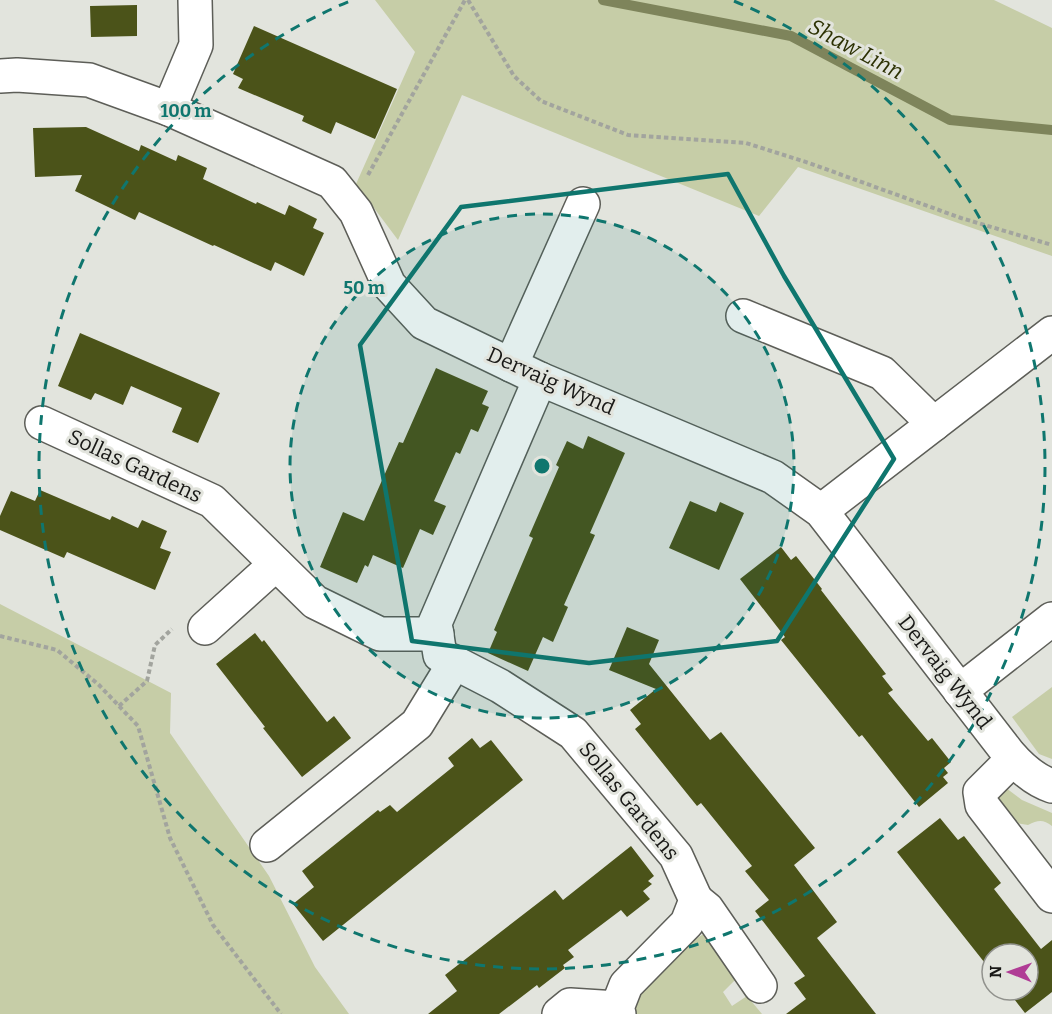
<svg xmlns="http://www.w3.org/2000/svg" width="1052" height="1014" font-family="Bitter,serif">
  <style>
    .green { fill: #c6cda7 }
    .lines { fill: none; stroke-linecap: round; stroke-linejoin: round }
    .stream { stroke: #7e845b; stroke-width: 10 }
    .building { fill: #4b5319 }
    .minor-casing { stroke: #5d5e58; stroke-width: 36 }
    .path { stroke: #a2a49e; stroke-width: 4; stroke-dasharray: 4.5 3; stroke-linecap: butt }
    .minor { stroke: #fff; stroke-width: 33 }
    .marked { fill: none; stroke: #0f766e; stroke-width: 4.5; stroke-linejoin: round }
    .ring { fill: none; stroke: #0f766e; stroke-width: 3; stroke-dasharray: 10 8 }
    .labels { text-anchor: middle; dominant-baseline: central; stroke-width: 6; stroke-linejoin: round; paint-order: stroke }
    .street-label { font-size: 21px; fill: #181816; stroke: #e2e4dd }
    .water-label { font-size: 22px; font-style: italic; fill: #2c3103; stroke: #e2e4dd }
    .centre { fill: #0f766e; stroke: #e2e4dd; stroke-width: 3 }
    .ring-label { font-size: 18px; text-anchor: middle; font-weight: bold; fill: #0f766e; stroke: #e2e4dd; stroke-width: 6; stroke-linejoin: round; paint-order: stroke }
  </style>
  <rect width="100%" height="100%" fill="#e2e4dd"/>
  <g class="green">
    <path d="M375 0H994L1052 28V256L798 167 759 216 462 95 398 240 356 184 415 52Z"/>
    <path d="M0 604 171 693 170 733 269 876 315 967 349 1014H0Z"/>
    <path d="M1052 687V759L1039 754 1012 717Z"/>
    <path d="M1002 785 1022 800 1052 813V826C1043 819 1038 820 1028 825L1010 822 995 801Z"/>
    <path d="M708 931 735 971V980L723 992 732 1006 747 996 762 1014H634L642 988 673 954Z"/>
  </g>
  <g class="lines">
    <path class="stream" d="M603 0 791 36 950 120 1052 130"/>
  </g>
  <g class="building">
    <path d="M137 5V36L91 37 90 6Z"/>
    <path d="M254 26 397 89 375 139 336 122 331 134 302 121 304 116 238 88 243 79 233 74Z"/>
    <path d="M86 127 139 151 141 145 176 161 178 155 207 168 203 179 256 204 257 202 285 215 289 205 317 219 313 228 324 233 304 276 275 262 271 271 214 245 213 246 139 212 135 220 75 191 82 175 35 177 33 128Z"/>
    <path d="M80 333 220 393 198 443 172 432 182 408 131 386 123 405 95 393 91 400 58 386Z"/>
    <path d="M436 368 488 391 482 404 489 407 478 432 471 429 460 454 456 452 434 501 446 506 433 535 420 529 403 568 373 555 368 567 365 565 357 583 320 567 343 512 364 521 399 442 403 443Z"/>
    <path d="M588 436 625 453 590 533 595 535 564 605 568 607 553 642 543 637 528 671 488 653 497 632 494 630 533 538 529 536 559 467 556 465 567 441 583 449Z"/>
    <path d="M40 490 110 520 112 516 138 528 142 520 167 531 160 548 171 552 155 590 67 552 64 558 0 530V516L11 491 35 501Z"/>
    <path d="M690 501 716 512 720 502 744 513 719 570 669 548Z"/>
    <path d="M781 547 791 560 796 556 822 589 821 590 886 674 882 676 893 690 888 693 928 741 932 738 951 762 944 768 948 773 943 777 948 783 919 807 862 735 859 737 781 640 785 637 740 579Z"/>
    <path d="M627 627 659 640 649 664 710 740 721 732 815 848 794 865 837 922 817 938 876 1014H786L806 999 794 983 805 976 755 911 769 900 745 871 752 866 701 803 697 806 635 729 641 724 630 710 656 689 609 670Z"/>
    <path d="M255 633 262 642 264 640 327 722 334 716 351 738 302 777 263 728 265 727 216 664Z"/>
    <path d="M472 738 480 748 491 740 523 780 323 941 293 904 314 887 302 871 378 810 380 812 390 805 397 812 454 766 448 758Z"/>
    <path d="M940 818 958 840 964 836 1001 883 994 889 1041 949 1052 940V992L1025 1013 1007 990H1028V954H992V972L897 852Z"/>
    <path d="M631 846 654 876 648 881 652 884 643 891 650 899 627 917 621 910 568 950 574 957 563 965 565 968 539 988 537 985 499 1014H428L457 991 445 975 555 890 563 900Z"/>
  </g>
  <g class="lines">
    <g class="minor-casing">
      <g id="minor">
        <path d="M0 76 17 75 89 80 169 109 332 182 356 212 389 285 424 323 540 379 773 477 821 511 1009 754C1021 768 1034 780 1052 786"/>
        <path d="M169 109 196 45 195 0"/>
        <path d="M743 316 882 373 934 424"/>
        <path d="M511 365 583 204"/>
        <path d="M540 379 435 623 440 655 500 686 573 733 676 856 696 900 687 923 626 985 617 1008 619 1014"/>
        <path d="M42 423 212 501 315 602 380 634H437"/>
        <path d="M821 511 1052 333"/>
        <path d="M205 628 276 564"/>
        <path d="M960 691 1052 619"/>
        <path d="M1013 759 980 792 982 805 1052 896"/>
        <path d="M267 845 417 724 455 662"/>
        <path d="M696 900 707 909 760 986"/>
        <path d="M559 1014 570 1005 617 1008"/>
      </g>
    </g>
    <g class="path">
      <path d="M468 0 514 76 541 101 628 135 746 143 809 163 961 218 1052 245"/>
      <path d="M368 175 465 0"/>
      <path d="M0 636 57 650 99 685 138 726 170 838 213 925 281 1014"/>
      <path d="M119 706 147 681 155 645 172 629"/>
    </g>
    <use href="#minor" class="minor"/>
  </g>
  <path class="marked" d="M728 174 784 276 894 459 777 641 589 663 412 641 360 345 461 207Z"/>
  <circle cx="542" cy="466" r="252" fill="#0f766e" fill-opacity=".12"/>
  <g class="ring">
    <circle cx="542" cy="466" r="252"/>
    <path d="M734 1A503 503 0 1 1 350 1"/>
  </g>
  <g class="labels">
    <g class="street-label">
      <text transform="translate(551 381) rotate(24)">Dervaig Wynd</text>
      <text transform="translate(135 466) rotate(25)">Sollas Gardens</text>
      <text transform="translate(945 672) rotate(52)">Dervaig Wynd</text>
      <text transform="translate(629 801) rotate(51)">Sollas Gardens</text>
    </g>
    <g class="water-label">
      <text transform="translate(856 49) rotate(28)">Shaw Linn</text>
    </g>
  </g>
  <circle cx="542" cy="466" r="9" class="centre"/>
  <g class="ring-label">
    <text x="186" y="117">100 m</text>
    <text x="364" y="294">50 m</text>
  </g>
  <g transform="translate(1010 972) rotate(271)"><circle r="28" fill="#e2e4dd" stroke="#91928d" stroke-width="1.5"/>
  <path d="M0-4.5L10 22L0 15L-10 22Z" fill="#b03c95"/>
  <text y="-9" font-size="16" font-weight="bold" text-anchor="middle" fill="#181816">N</text>
  </g>
</svg>
